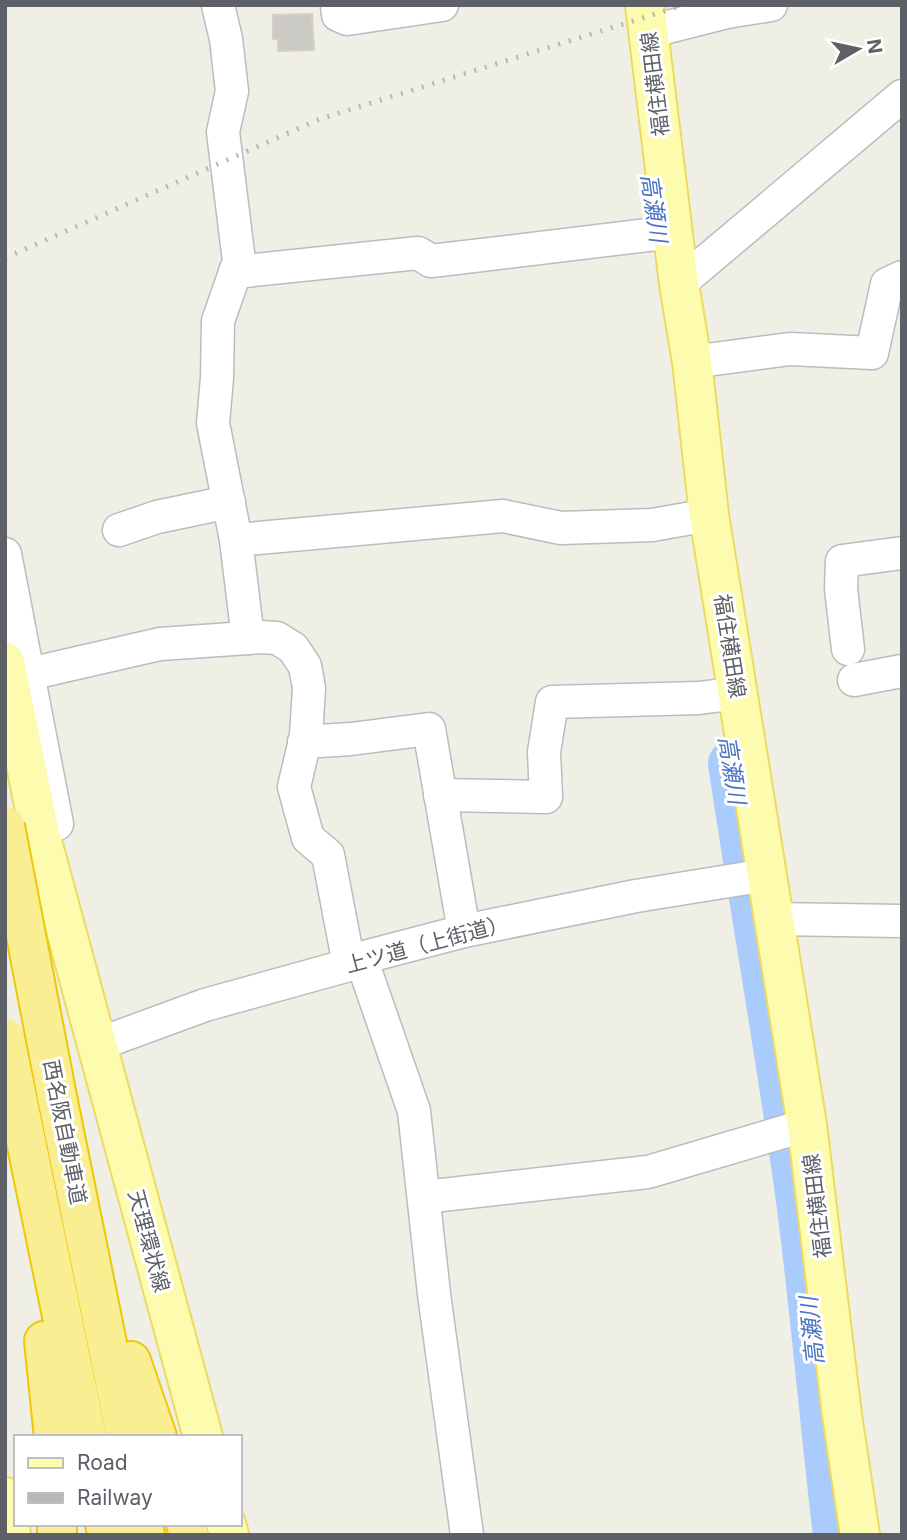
<svg xmlns="http://www.w3.org/2000/svg" width="907" height="1540" font-family="Inter,'Noto Sans JP',sans-serif">
  <style>
    .lines { fill: none; stroke-linecap: round; stroke-linejoin: round }
    .river { stroke: #a9ccfd; stroke-width: 44 }
    .building { fill: #cac9c3; stroke: #d4d1c4; stroke-width: 2 }
    .minor-casing { stroke: #babcc1; stroke-width: 35 }
    .major-casing { stroke: #eeda61; stroke-width: 42 }
    .highway-casing { stroke: #efc707; stroke-width: 42 }
    .minor { stroke: #fff; stroke-width: 32 }
    .major { stroke: #fdfbae; stroke-width: 38 }
    .highway { stroke: #faee92; stroke-width: 38 }
    .rail { stroke: #b6b7b7; stroke-width: 5; stroke-dasharray: 2 9; stroke-linecap: butt }
    .highway-bridge-casing { stroke: #efc707; stroke-width: 42; stroke-linecap: butt }
    .highway-bridge { stroke: #faee92; stroke-width: 38 }
    .labels { text-anchor: middle; dominant-baseline: central; stroke-width: 6; stroke-linejoin: round; paint-order: stroke }
    .street-label { font-size: 21px; fill: #5d6066; stroke: #fff }
    .water-label { font-size: 23px; font-style: italic; fill: #4b74c1; stroke: #fff }
  </style>
  <rect width="100%" height="100%" fill="#efefe6"/>
  <g class="lines">
    <path class="river" d="M730 763C752 912 779 1059 799 1208 813 1317 822 1426 835 1535"/>
  </g>
  <path class="building" d="M312 14 314 50 278 51V39H273V15Z"/>
  <g class="lines">
    <g class="minor-casing">
      <g id="minor">
        <path d="M218 5 226 39 232 91 223 132 239 261 218 321 217 378 213 423 236 540 248 638"/>
        <path d="M337 5 338 15 347 19 442 5"/>
        <path d="M648 32 727 12 771 5"/>
        <path d="M235 272 418 253 431 261 673 232"/>
        <path d="M679 284 902 96"/>
        <path d="M692 362 790 349 872 353 887 284 902 277"/>
        <path d="M119 530 157 517 229 502"/>
        <path d="M236 540 503 516 561 528 652 525 709 515"/>
        <path d="M5 554 57 824"/>
        <path d="M848 649 841 589 842 561 902 553"/>
        <path d="M29 674 160 644 261 637 277 638 293 648 305 666 309 688 306 736 294 787 308 838 328 855 349 965"/>
        <path d="M854 680 902 671"/>
        <path d="M304 742 351 739 429 729 464 931"/>
        <path d="M440 795 546 797 544 752 552 702 699 698 738 693"/>
        <path d="M774 919 902 921"/>
        <path d="M361 958 414 1111 434 1294 467 1535"/>
        <path d="M96 1045 205 1005 349 965 361 958 464 931 636 896 766 875"/>
        <path d="M424 1197 648 1172 807 1125"/>
      </g>
    </g>
    <g class="major-casing">
      <g id="major">
        <path d="M645 5 679 284 692 362 709 515 807 1125 842 1415 860 1535"/>
        <path d="M5 662 40 834 203 1437"/>
        <path d="M5 1497 11 1535"/>
        <path d="M226 1524 229 1535"/>
      </g>
    </g>
    <g class="highway-casing">
      <g id="highway">
        <path d="M58 1102 126 1437"/>
        <path d="M19 1107 87 1437"/>
        <path d="M44 1341 54 1437"/>
        <path d="M131 1361 157 1437"/>
        <path d="M57 1524V1535"/>
        <path d="M105 1524 107 1535"/>
        <path d="M143 1524 145 1535"/>
        <path d="M186 1524 189 1535"/>
      </g>
    </g>
    <use href="#minor" class="minor"/>
    <use href="#major" class="major"/>
    <use href="#highway" class="highway"/>
    <path class="rail" d="M5 258 320 119 684 5"/>
    <g class="highway-bridge-casing">
      <g id="highway-bridge">
        <path d="M5 826 58 1102"/>
        <path d="M5 1038 19 1107"/>
      </g>
    </g>
    <use href="#highway-bridge" class="highway-bridge"/>
  </g>
  <g class="labels">
    <g class="street-label">
      <text transform="translate(655 84) rotate(-97)">福住横田線</text>
      <text transform="translate(730 646) rotate(81)">福住横田線</text>
      <text transform="translate(427 944) rotate(-15)">上ツ道（上街道）</text>
      <text transform="translate(65 1132) rotate(79)">西名阪自動車道</text>
      <text transform="translate(817 1206) rotate(-97)">福住横田線</text>
      <text transform="translate(149 1241) rotate(75)">天理環状線</text>
    </g>
    <g class="water-label">
      <text transform="translate(654 208) rotate(82)">高瀬川</text>
      <text transform="translate(732 770) rotate(81)">高瀬川</text>
      <text transform="translate(812 1331) rotate(-96)">高瀬川</text>
    </g>
  </g>
  <rect width="907" height="1540" fill="none" stroke="#5d6066" stroke-width="14"/>
  <rect x="14" y="1435" width="228" height="91" fill="#ffffff" stroke="#bebfc2" stroke-width="2"/>
  <rect x="28" y="1458" width="35" height="10" fill="#fdfbae" stroke="#bebfc2" stroke-width="2"/>
  <text x="77" y="1470" font-size="21" fill="#5d6066">Road</text>
  <rect x="28" y="1493" width="35" height="10" fill="#b6b7b7" stroke="#bebfc2" stroke-width="2"/>
  <text x="77" y="1505" font-size="21" fill="#5d6066">Railway</text>
  <g transform="translate(858 49) rotate(81)" stroke="#ffffff" stroke-width="5" paint-order="stroke">
  <path d="M0-5L12 26L0 18L-12 26Z" fill="#5d6066"/>
  <text y="-10" font-size="19" font-weight="bold" text-anchor="middle" fill="#5d6066">N</text>
  </g>
</svg>
